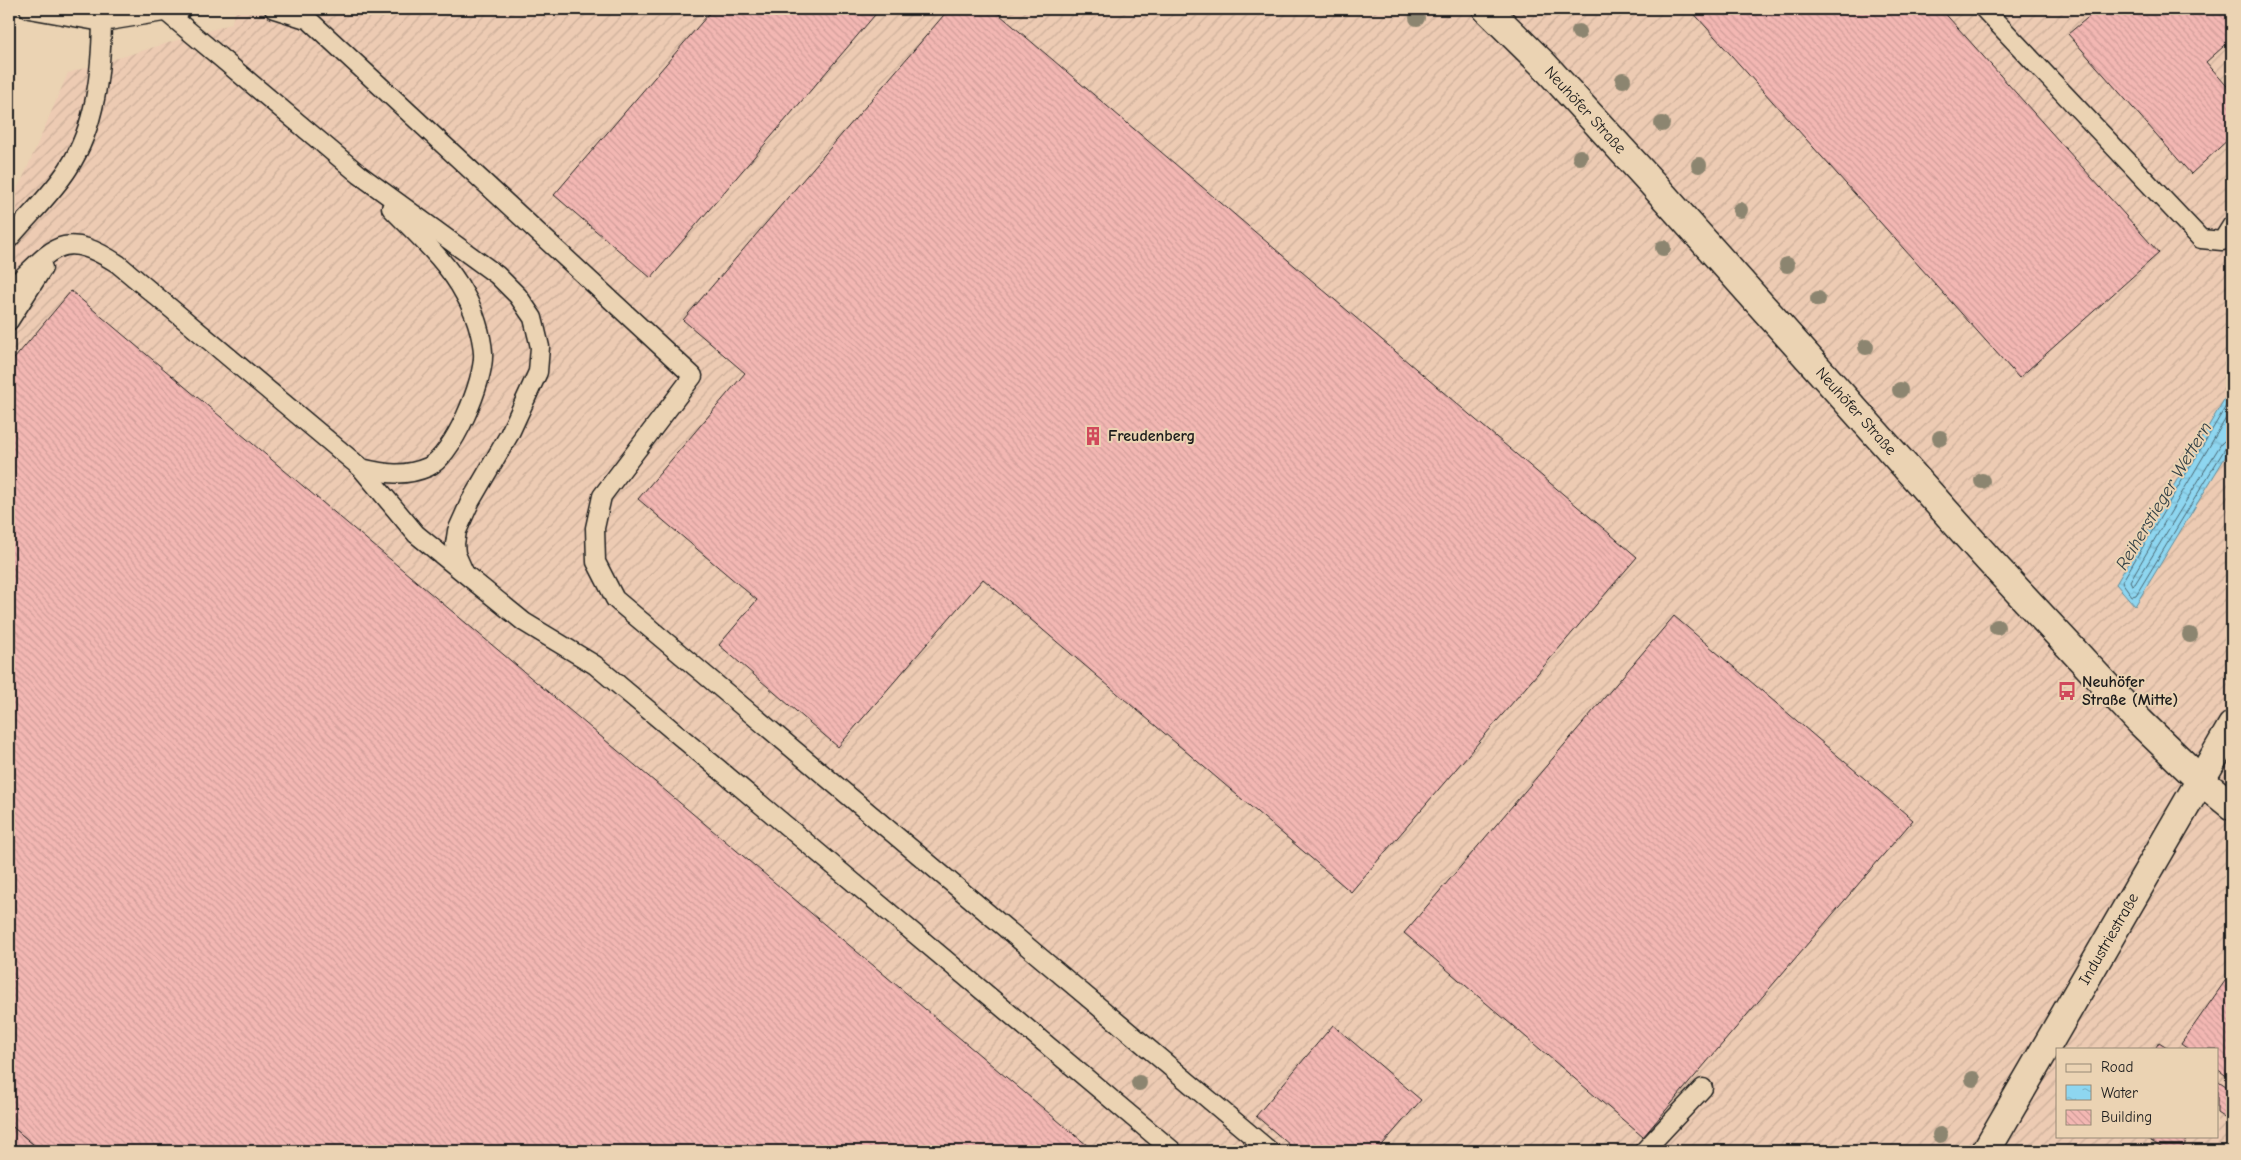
<svg xmlns="http://www.w3.org/2000/svg" width="2241" height="1160" font-family="'Comic Neue',sans-serif">
  <style>
    .industrial { fill: url(#industrial-furrows); fill-rule: evenodd }
    .water { fill: url(#water-ripples); stroke: #608c9b }
    .lines { fill: none; stroke-linecap: round; stroke-linejoin: round }
    .shore { stroke: #4a6671; stroke-width: 1 }
    .building { fill: url(#building-back-hatch); stroke: #1c1c1c }
    .lane-casing { stroke: #1c1c1c; stroke-width: 21 }
    .street-casing { stroke: #1c1c1c; stroke-width: 31 }
    .secondary-casing { stroke: #1c1c1c; stroke-width: 31 }
    .lane { stroke: #ebd3b3; stroke-width: 18 }
    .street { stroke: #ebd3b3; stroke-width: 28 }
    .secondary { stroke: #ebd3b3; stroke-width: 28 }
    .tree { fill: #8c856f }
    .labels { text-anchor: middle; dominant-baseline: central; stroke-width: 4; stroke-linejoin: round; paint-order: stroke }
    .street-label { font-size: 16px; fill: #1c1c1c; stroke: #ebd3b3 }
    .poi-label { font-size: 16px; font-weight: bold; fill: #1c1c1c; stroke: #ebd3b3; text-anchor: start }
    .water-label { font-size: 18px; font-style: italic; fill: #334146; stroke: #ebd3b3 }
  </style>
  <defs>
    <pattern id="industrial-furrows" width="10" height="10" patternUnits="userSpaceOnUse" patternTransform="scale(1.25)"><rect width="10" height="10" fill="#edcbb3"/><path d="M-1 1l2-2M0 10L10 0M9 11l2-2" fill="none" stroke="#cbae99"/></pattern>
    <pattern id="water-ripples" width="26" height="14" patternUnits="userSpaceOnUse" patternTransform="scale(1.25)"><rect width="26" height="14" fill="#8ed6f0"/><path d="M2 4q2-2 4 0t4 0M15 11q2-2 4 0t4 0" fill="none" stroke="#7ab7cd"/></pattern>
    <pattern id="building-back-hatch" width="6" height="6" patternUnits="userSpaceOnUse" patternTransform="scale(1.25)"><rect width="6" height="6" fill="#f3b7b3"/><path d="M-1 5l2 2M0 0l6 6M5-1l2 2" fill="none" stroke="#d09d99"/></pattern>
  </defs>
  <rect width="100%" height="100%" fill="#ebd3b3"/>
  <filter id="ink" filterUnits="userSpaceOnUse"><feTurbulence type="fractalNoise" baseFrequency=".02" numOctaves="2"/><feDisplacementMap in="SourceGraphic" scale="10" xChannelSelector="R" yChannelSelector="G"/><feConvolveMatrix kernelMatrix="1 2 1 2 8 2 1 2 1" color-interpolation-filters="sRGB"/></filter>
  <g filter="url(#ink)">
    <path class="industrial" d="M236 9H2232V1151H9V201L22 180 68 73 231 24ZM2057 1049H2217V1136H2057Z"/>
    <path class="water" d="M2232 386V446L2135 606 2116 584Z"/>
    <g class="lines">
      <g class="shore">
        <path d="M2232 396 2122 582 2132 596 2136 595 2226 447 2232 445"/>
        <path d="M2232 408 2130 581 2132 585 2135 584 2221 444 2225 440 2232 438"/>
      </g>
    </g>
    <g class="building">
      <path d="M713 9H880L651 278 554 195Z"/>
      <path d="M949 9H993L1637 557 1351 892 983 579 838 747 719 645 757 600 638 499 745 373 683 320Z"/>
      <path d="M1690 9H1941L2159 253 2019 378Z"/>
      <path d="M2098 9H2232V39L2206 62 2232 92V136L2191 174 2068 34Z"/>
      <path d="M71 291 1094 1151H41L9 1124V365Z"/>
      <path d="M1674 616 1913 820 1643 1137 1404 933Z"/>
      <path d="M2232 971V1080L2217 1069V1049H2188L2181 1044Z"/>
      <path d="M1333 1025 1421 1100 1377 1151H1297L1256 1116Z"/>
      <path d="M2159 1042 2170 1049H2155Z"/>
      <path d="M2217 1080 2232 1090V1123L2217 1113Z"/>
      <path d="M9 1124 41 1151H9Z"/>
      <path d="M2143 1136H2189L2181 1151H2167Z"/>
    </g>
    <g class="lines">
      <g class="lane-casing">
        <g id="lane">
          <path d="M29 9 102 22 182 9"/>
          <path d="M274 9 309 20 693 376 602 496 595 528 596 562 615 599 1270 1151"/>
          <path d="M1984 9 2201 239 2222 241 2232 225"/>
          <path d="M165 11 360 175 497 275 518 296 533 318 540 347 538 372 509 435 470 502 457 531 455 544 456 554 464 572"/>
          <path d="M9 239C28 216 52 194 68 169 96 126 101 72 102 22"/>
          <path d="M9 290C52 251 60 226 118 264L361 468 416 534 524 622 595 665 1173 1151"/>
          <path d="M9 321 43 268"/>
          <path d="M361 468C385 474 405 477 428 467 453 456 485 380 483 353 482 335 474 310 465 295 447 261 417 235 391 208"/>
          <path d="M1644 1151 1703 1088"/>
        </g>
      </g>
      <g class="street-casing">
        <g id="street">
          <path id="s1" d="M1986 1151 2232 726"/>
        </g>
      </g>
      <g class="secondary-casing">
        <g id="secondary">
          <path id="s2" d="M1487 9 1543 64 1652 183 1988 559 2140 722 2200 780 2232 806"/>
        </g>
      </g>
      <use href="#lane" class="lane"/>
      <use href="#street" class="street"/>
      <use href="#secondary" class="secondary"/>
    </g>
    <g class="tree">
      <circle cx="1417" cy="18" r="8"/>
      <circle cx="1579" cy="32" r="8"/>
      <circle cx="1623" cy="80" r="8"/>
      <circle cx="1662" cy="124" r="8"/>
      <circle cx="1580" cy="157" r="8"/>
      <circle cx="1699" cy="165" r="8"/>
      <circle cx="1740" cy="210" r="8"/>
      <circle cx="1663" cy="248" r="8"/>
      <circle cx="1787" cy="265" r="8"/>
      <circle cx="1818" cy="299" r="8"/>
      <circle cx="1866" cy="347" r="8"/>
      <circle cx="1900" cy="390" r="8"/>
      <circle cx="1940" cy="438" r="8"/>
      <circle cx="1982" cy="481" r="8"/>
      <circle cx="1997" cy="627" r="8"/>
      <circle cx="2190" cy="635" r="8"/>
      <circle cx="1973" cy="1079" r="8"/>
      <circle cx="1139" cy="1083" r="8"/>
      <circle cx="1940" cy="1135" r="8"/>
    </g>
  </g>
  <defs>
    <g id="building-bare" transform="scale(1.5)"><path d="M-4-6H4V6H1V3H-1V6H-4ZM-2.5-4.3h1.7v1.8h-1.7ZM.8-4.3h1.7v1.8H.8ZM-2.5-1h1.7V.8h-1.7ZM.8-1h1.7V.8H.8Z" fill="#d1495b" stroke="#ebd3b3" stroke-width="2.5" paint-order="stroke"/></g>
    <g id="bus-bare" transform="scale(1.5)"><path d="M-5-6H5V4H4V6H2V4H-2V6H-4V4H-5ZM-3.5-4V0h7V-4ZM-3.5 1.2v1.5H-2V1.2ZM2 1.2v1.5H3.5V1.2Z" fill="#d1495b" stroke="#ebd3b3" stroke-width="2.5" paint-order="stroke"/></g>
  </defs>
  <g fill-rule="evenodd">
    <use href="#building-bare" x="1093" y="436"/>
    <use href="#bus-bare" x="2067" y="691"/>
  </g>
  <g class="labels">
    <g class="street-label">
      <text stroke="none"><textPath href="#s2" startOffset="141">Neuhöfer Straße</textPath></text>
      <text stroke="none"><textPath href="#s2" startOffset="546">Neuhöfer Straße</textPath></text>
      <text stroke="none"><textPath href="#s1" startOffset="245">Industriestraße</textPath></text>
    </g>
    <g class="poi-label">
      <text x="1108" y="436">Freudenberg</text>
      <text x="2082" y="682">Neuhöfer<tspan x="2082" dy="18">Straße (Mitte)</tspan></text>
    </g>
    <g class="water-label">
      <text transform="translate(2164 496) rotate(-59)">Reiherstieger Wettern</text>
    </g>
  </g>
  <rect width="2241" height="1160" fill="none" stroke="#ebd3b3" stroke-width="30"/>
  <rect x="15" y="15" width="2211" height="1130" fill="none" stroke="#1c1c1c" stroke-width="2" filter="url(#ink)"/>
  <rect x="2056" y="1048" width="162" height="90" fill="#ebd3b3" stroke="#988a77"/>
  <rect x="2066" y="1064" width="25" height="8" fill="#ebd3b3" stroke="#988a77"/>
  <text x="2101" y="1072" font-size="15" fill="#1c1c1c">Road</text>
  <rect x="2066" y="1085" width="25" height="15" fill="url(#water-ripples)" stroke="#988a77"/>
  <text x="2101" y="1098" font-size="15" fill="#1c1c1c">Water</text>
  <rect x="2066" y="1110" width="25" height="15" fill="url(#building-back-hatch)" stroke="#988a77"/>
  <text x="2101" y="1122" font-size="15" fill="#1c1c1c">Building</text>
</svg>
